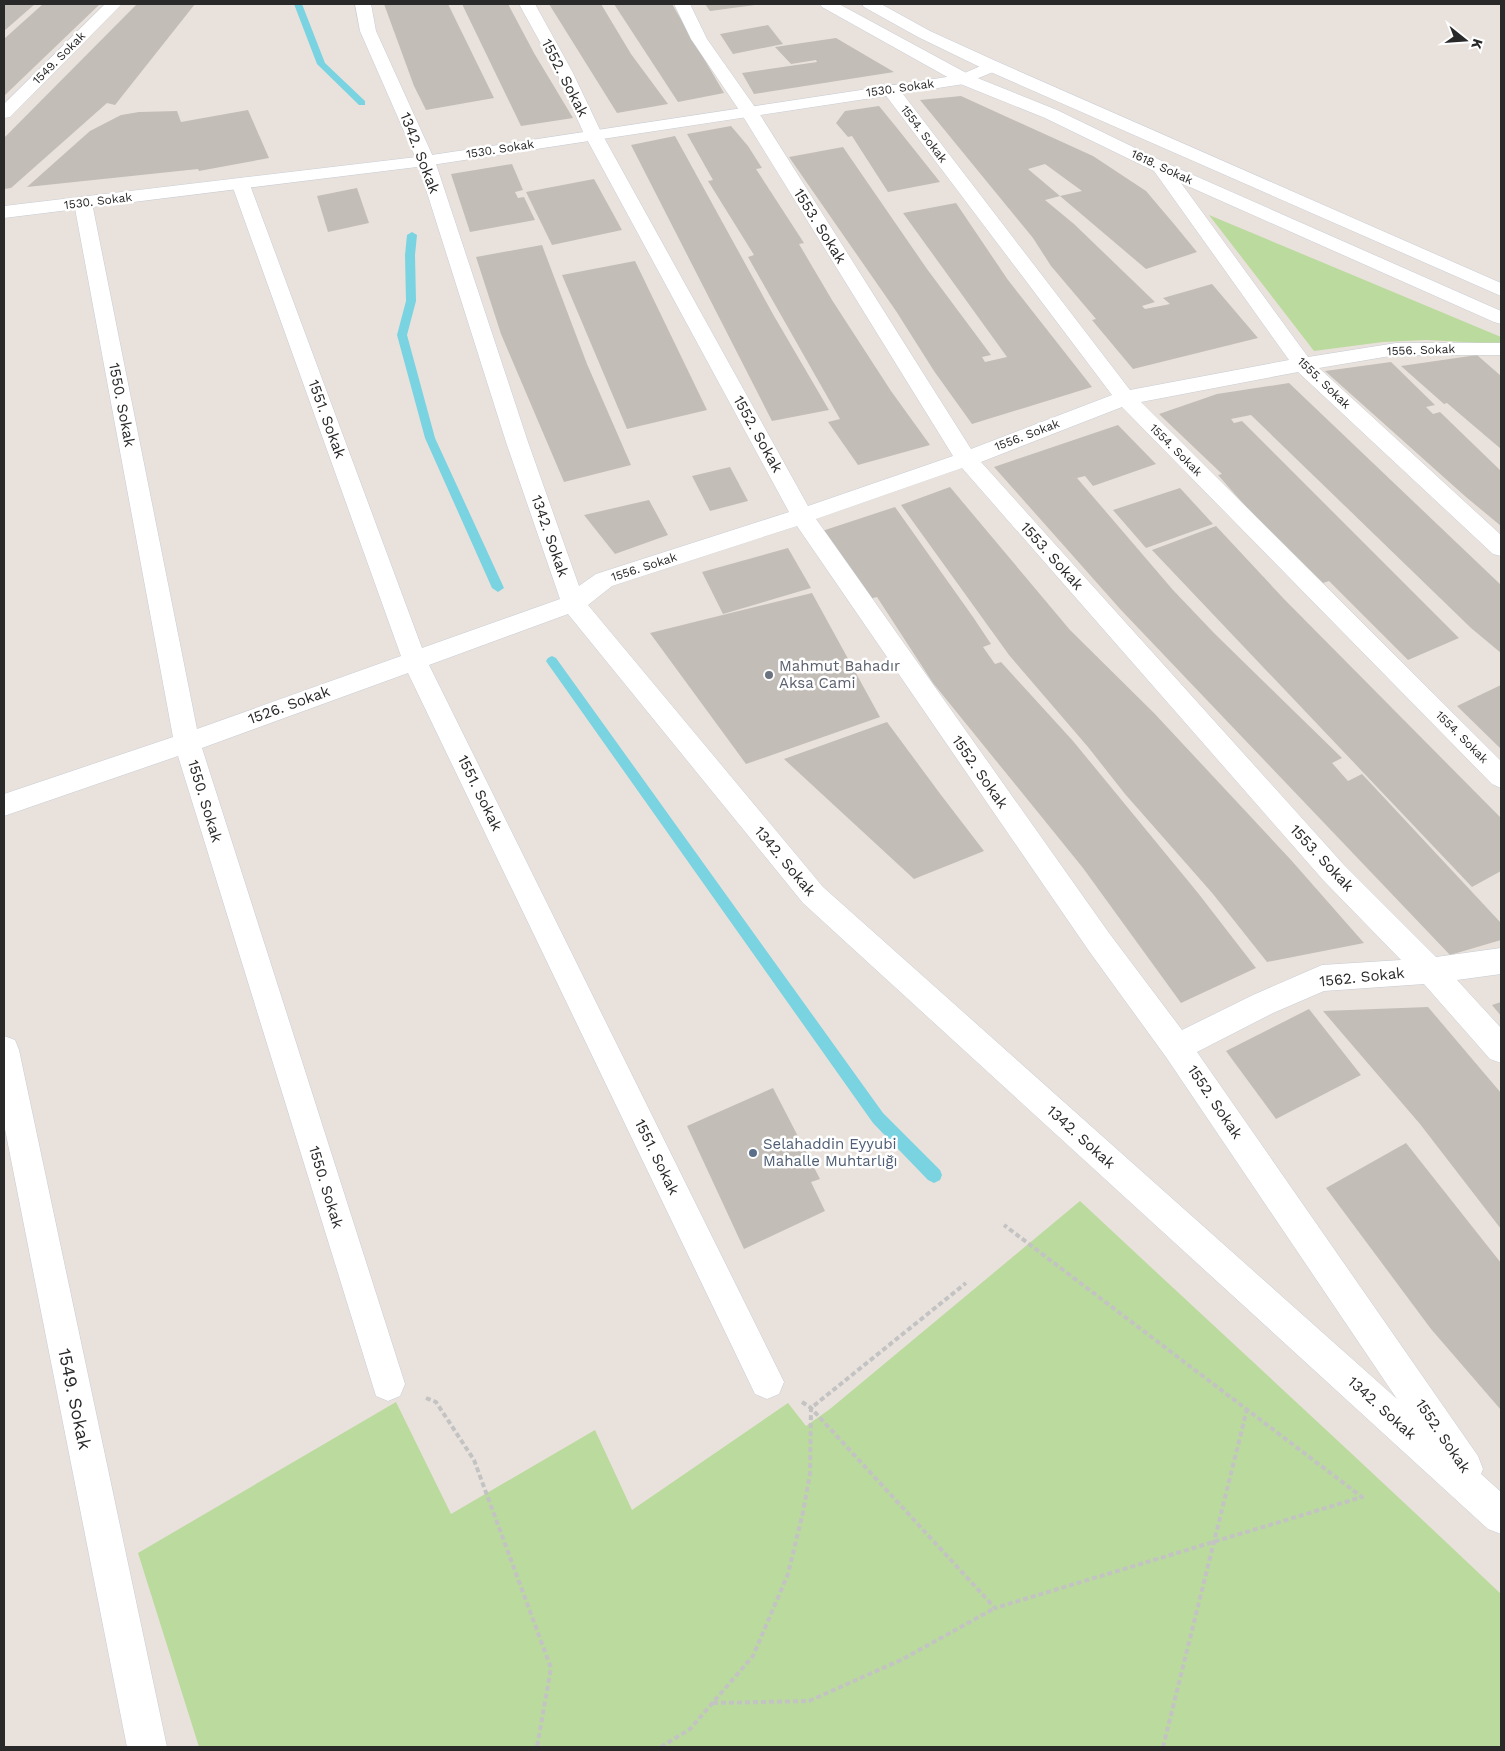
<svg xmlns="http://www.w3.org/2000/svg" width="1505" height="1751" font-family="'Work Sans',sans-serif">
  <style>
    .green { fill: #bbda9e }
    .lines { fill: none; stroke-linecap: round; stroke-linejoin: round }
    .stream { fill: #7ad3e0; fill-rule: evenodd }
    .building { fill: #c2bdb7 }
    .street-casing { stroke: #c7ccd5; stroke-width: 1 }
    .secondary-casing { stroke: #c7ccd5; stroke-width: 1 }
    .path { stroke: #c3c3c3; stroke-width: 4; stroke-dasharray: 5 3; stroke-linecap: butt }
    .street { fill: #fff; fill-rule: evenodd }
    .secondary { fill: #fff; fill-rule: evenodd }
    .worship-dot { fill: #6b7280; stroke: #fff; stroke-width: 2 }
    .service-dot { fill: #5c6f8a; stroke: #fff; stroke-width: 2 }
    .labels { text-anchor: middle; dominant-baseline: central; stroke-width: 5; stroke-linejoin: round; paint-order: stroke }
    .far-street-label { font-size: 12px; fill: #292929; stroke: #fff }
    .street-label { font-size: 15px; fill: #292929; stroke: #fff }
    .worship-label { font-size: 15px; fill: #5b616d; stroke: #fff; text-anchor: start }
    .service-label { font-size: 15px; fill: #4e5e75; stroke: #fff; text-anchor: start }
    .near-street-label { font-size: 18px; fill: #292929; stroke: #fff }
  </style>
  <rect width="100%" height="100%" fill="#e9e2dc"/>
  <g class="green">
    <path d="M1209 215 1501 337V344L1426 340 1383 342 1314 351Z"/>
    <path d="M1080 1201C1220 1332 1362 1462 1501 1594V1747H199L138 1553 396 1402 451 1514 595 1430 632 1510 788 1403 806 1426 830 1409Z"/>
  </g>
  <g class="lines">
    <g class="stream">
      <path d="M294 4H302L325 63 365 101V105H359L317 64Z"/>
      <path d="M412 232 417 235 415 255 416 301 407 335 435 438 504 588 498 592 492 588 425 438 397 335 406 301 405 255 407 235Z"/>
      <path d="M552 656 556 658 883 1113 940 1170 942 1175 940 1180 934 1183 928 1180 873 1123 548 664 546 661 548 658Z"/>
    </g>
  </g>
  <g class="building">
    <path d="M4 4H35L4 31Z"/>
    <path d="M43 4H100L4 96V39Z"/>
    <path d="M137 4H195L115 105 107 103 11 188 4 189V138Z"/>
    <path d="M384 4H448L494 98 426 110 414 86Z"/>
    <path d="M462 4H508L534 53 573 118 521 126Z"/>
    <path d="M549 4H601L631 54 668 104 617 113Z"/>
    <path d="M614 4H672L724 93 678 102Z"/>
    <path d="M705 4H755V5L710 11Z"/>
    <path d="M768 25 783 44 733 54 720 34Z"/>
    <path d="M836 38 894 72 754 94 742 73 817 62 816 60 791 64 775 47Z"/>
    <path d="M961 96 1093 156 1146 191 1174 224 1197 252 1146 269 1060 196 1082 191 1045 164 1028 169 1060 196 1045 200 1074 224 1155 302 1142 306 1145 309 1170 304 1163 298 1212 284 1258 338 1133 369 1092 320 1096 319 1051 266 1033 238 920 100Z"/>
    <path d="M879 106 897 128 940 182 888 192 852 136 848 137 836 123 845 111Z"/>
    <path d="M248 110 269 158 199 171 198 169 27 187 90 131 121 115 139 112 177 111 181 122Z"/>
    <path d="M731 126 748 146 762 168 756 169 804 243 799 244 832 300 891 391 930 445 858 465 828 422 840 419 748 257 754 255 708 181 713 180 687 134Z"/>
    <path d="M675 136 774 316 829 410 772 421 631 145Z"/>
    <path d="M843 147 927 269 991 355 982 357 985 362 1007 357 903 213 956 203 1008 280 1092 387 972 424 934 371 896 311 789 157Z"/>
    <path d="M512 164 523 190 515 192 518 198 524 197 535 220 470 232 451 174Z"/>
    <path d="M594 179 622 230 552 245 526 192Z"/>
    <path d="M357 188 369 223 328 232 317 196Z"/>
    <path d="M542 245 587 364 631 465 564 482 501 334 476 257Z"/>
    <path d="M635 261 707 410 627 429 562 275Z"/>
    <path d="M1477 355 1501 376V449L1447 403 1444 404 1401 366Z"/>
    <path d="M1391 362 1435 405 1426 407 1433 414 1440 412 1501 471V526L1466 497 1325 371Z"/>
    <path d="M1289 383 1501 585V653L1471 628 1251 415 1231 419 1234 423 1242 421 1459 638 1408 660 1329 581 1323 583 1247 508 1218 475 1222 474 1159 414 1217 394Z"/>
    <path d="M1118 425 1156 464 1093 486 1085 476 1077 478 1173 590 1214 633 1342 758 1332 763 1348 781 1362 774 1501 923V940L1450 955 1121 610 994 467Z"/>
    <path d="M730 467 748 501 710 511 692 476Z"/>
    <path d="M950 487 1070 630 1154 713 1291 860 1364 943 1267 962 1213 894 1125 794 1088 747 1009 655 901 505Z"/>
    <path d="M1180 488 1213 524 1146 548 1113 510Z"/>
    <path d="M649 500 668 535 615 554 584 515Z"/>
    <path d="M895 507 973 617 991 644 983 647 995 664 1001 662 1073 741 1198 893 1256 968 1181 1003 1083 868 933 683 877 597 865 600 819 532Z"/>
    <path d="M1216 526 1284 599 1501 818V871L1472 887 1152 550Z"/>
    <path d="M788 548 811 588 723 614 702 572Z"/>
    <path d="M812 593 880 717 746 764 650 633Z"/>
    <path d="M1501 685V749L1457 706Z"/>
    <path d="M887 722 941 795 984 851 914 879 784 759Z"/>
    <path d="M1501 1002V1016L1492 1005Z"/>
    <path d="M1428 1007 1501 1093V1229L1420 1124 1323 1011Z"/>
    <path d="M1309 1009 1361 1075 1276 1119 1226 1051Z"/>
    <path d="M773 1088 820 1179 811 1182 825 1211 744 1249 687 1126Z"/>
    <path d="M1406 1143 1501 1263V1410L1431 1329 1326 1188Z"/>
  </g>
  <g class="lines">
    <g class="street-casing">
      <g id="street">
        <path d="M105 4H122L10 117 4 118V104Z"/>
        <path d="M355 4H371L376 31 435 161 528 442 579 586 596 574 789 512 584 134 556 71 519 4H535L572 71 602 134 808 506 953 456 739 110 691 39 674 4H690L707 39 757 110 971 449 1112 395 884 93 882 89 884 85H896L1130 390 1289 360 1154 171 1045 118 958 83 822 7 820 4H839L970 75 1057 110 1166 163 1501 311V324L1494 322 1181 183 1308 357 1396 343H1501V355H1396L1319 368 1501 535V556L1493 554 1298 372 1141 402 1501 761V788L1492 784 1122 407 981 462 1344 865 1436 957 1501 948V974L1457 980 1501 1028V1063L1490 1059 1424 984 1324 991 1273 1013 1197 1052 1478 1456 1483 1469 1481 1474 1501 1492V1534L1488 1529 803 903 568 614 429 665 784 1382 779 1394 767 1399 755 1394 408 673 202 748 405 1384 400 1396 388 1401 376 1396 178 756 4 816V794L173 737 74 203 76 199 83 197 90 199 92 203 197 729 401 656 232 185 235 181 241 180 247 181 250 185 422 648 560 599 506 442 417 161 360 31ZM962 468 1324 881 1401 960 1322 965 1253 995 1182 1030 1109 933 816 519ZM797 526 1089 951 1166 1057 1397 1399 823 887 588 605 612 586Z"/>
        <path d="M862 4H881L930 31 998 62 1501 283V296L986 70 918 37 864 7Z"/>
        <path d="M4 1036 15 1040 19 1050 167 1747H127L4 1124Z"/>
      </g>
    </g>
    <g class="secondary-casing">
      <path id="secondary" d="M992 61 998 62 1000 66 998 70 964 84 425 166 4 218V206L425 156 960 75Z"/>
    </g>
    <g class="path">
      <path d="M426 1398 436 1402 474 1460 551 1668 537 1747"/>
      <path d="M802 1402 811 1408 995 1608 1362 1497 1004 1225"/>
      <path d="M713 1703 809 1701 901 1660 995 1608"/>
      <path d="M661 1747 690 1729 753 1656 788 1574 803 1512 810 1474 811 1408 966 1283"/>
      <path d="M1163 1747 1247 1409"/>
    </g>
    <use href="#street" class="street"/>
    <use href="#secondary" class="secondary"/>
  </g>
  <circle class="worship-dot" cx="769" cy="675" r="5"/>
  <circle class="service-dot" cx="753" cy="1153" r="5"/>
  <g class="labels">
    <g class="far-street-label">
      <text transform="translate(59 58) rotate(-45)">1549. Sokak</text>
      <text transform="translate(900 88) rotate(-8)">1530. Sokak</text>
      <text transform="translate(924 134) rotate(53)">1554. Sokak</text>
      <text transform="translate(500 149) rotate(-9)">1530. Sokak</text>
      <text transform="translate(1162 167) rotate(25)">1618. Sokak</text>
      <text transform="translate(98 201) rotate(-7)">1530. Sokak</text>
      <text transform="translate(1421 350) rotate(-2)">1556. Sokak</text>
      <text transform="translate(1324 383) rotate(44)">1555. Sokak</text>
      <text transform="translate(1027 435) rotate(-21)">1556. Sokak</text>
      <text transform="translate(1176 450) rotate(45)">1554. Sokak</text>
      <text transform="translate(644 567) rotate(-18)">1556. Sokak</text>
      <text transform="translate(1462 737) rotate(45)">1554. Sokak</text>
    </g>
    <g class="street-label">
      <text transform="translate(565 78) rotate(63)">1552. Sokak</text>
      <text transform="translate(420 153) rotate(69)">1342. Sokak</text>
      <text transform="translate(820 226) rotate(58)">1553. Sokak</text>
      <text transform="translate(122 405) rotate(79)">1550. Sokak</text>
      <text transform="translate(327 419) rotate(70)">1551. Sokak</text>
      <text transform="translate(758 434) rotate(61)">1552. Sokak</text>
      <text transform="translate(550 536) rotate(71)">1342. Sokak</text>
      <text transform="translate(1052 556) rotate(48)">1553. Sokak</text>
      <text transform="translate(289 705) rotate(-20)">1526. Sokak</text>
      <text transform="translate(980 772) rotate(55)">1552. Sokak</text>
      <text transform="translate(480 793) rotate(64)">1551. Sokak</text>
      <text transform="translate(205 801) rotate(73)">1550. Sokak</text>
      <text transform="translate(1322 858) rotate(47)">1553. Sokak</text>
      <text transform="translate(785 861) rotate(50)">1342. Sokak</text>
      <text transform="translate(1362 977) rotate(-6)">1562. Sokak</text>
      <text transform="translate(1215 1102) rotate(56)">1552. Sokak</text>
      <text transform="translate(1081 1137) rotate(42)">1342. Sokak</text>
      <text transform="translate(657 1157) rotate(64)">1551. Sokak</text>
      <text transform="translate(326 1187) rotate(73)">1550. Sokak</text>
      <text transform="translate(1382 1408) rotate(42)">1342. Sokak</text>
      <text transform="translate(1443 1436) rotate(56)">1552. Sokak</text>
    </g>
    <g class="worship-label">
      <text x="779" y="666">Mahmut Bahadır<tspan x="779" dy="17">Aksa Cami</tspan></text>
    </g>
    <g class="service-label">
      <text x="763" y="1144">Selahaddin Eyyubi<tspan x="763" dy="17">Mahalle Muhtarlığı</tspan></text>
    </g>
    <g class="near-street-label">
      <text transform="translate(75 1399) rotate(78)">1549. Sokak</text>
    </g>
  </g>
  <rect width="1505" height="1751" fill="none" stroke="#292929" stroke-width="10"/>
  <g transform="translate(1465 40) rotate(107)" stroke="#ffffff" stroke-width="4" paint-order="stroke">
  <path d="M0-4L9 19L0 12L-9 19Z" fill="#292929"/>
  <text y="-8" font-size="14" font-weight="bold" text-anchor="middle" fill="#292929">K</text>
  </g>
</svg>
